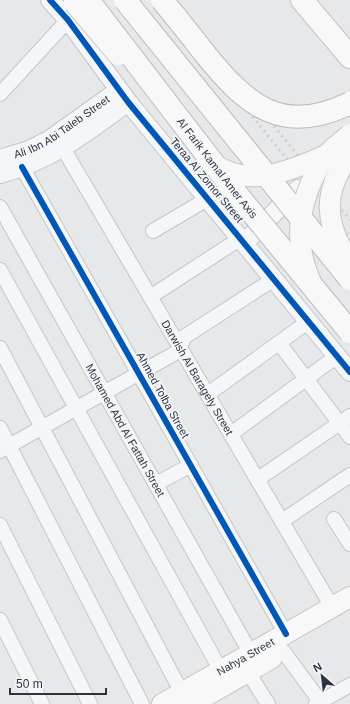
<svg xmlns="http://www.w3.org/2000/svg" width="350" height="704" font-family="Arial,sans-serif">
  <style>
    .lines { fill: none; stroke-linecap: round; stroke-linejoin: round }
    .minor-casing { stroke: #c4c6c8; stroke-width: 16 }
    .tertiary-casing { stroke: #c4c6c8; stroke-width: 20 }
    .secondary-casing { stroke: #c4c6c8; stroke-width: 22 }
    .primary-casing { stroke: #c2c5c8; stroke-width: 24 }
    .minor { stroke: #f5f6f7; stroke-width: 14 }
    .tertiary { stroke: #f5f6f7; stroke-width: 18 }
    .secondary { stroke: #f8f8f8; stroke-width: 20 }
    .primary { stroke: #f8f8f8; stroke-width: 22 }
    .rail { stroke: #cecfd2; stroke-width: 3; stroke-dasharray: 2 4; stroke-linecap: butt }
    .secondary-bridge-casing { stroke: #c4c6c8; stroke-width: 22; stroke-linecap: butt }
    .motorway-bridge-casing { stroke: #b8bbbf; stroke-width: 24; stroke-linecap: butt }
    .secondary-bridge { stroke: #f8f8f8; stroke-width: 20 }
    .motorway-bridge { stroke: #f8f8f8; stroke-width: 22 }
    .cycleway-casing { stroke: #f4f6f9; stroke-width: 8 }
    .cycleway { stroke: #0057b8; stroke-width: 6 }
    .labels { text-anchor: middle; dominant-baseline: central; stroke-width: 3.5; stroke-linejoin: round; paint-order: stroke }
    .street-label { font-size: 11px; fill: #2b3445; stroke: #f4f6f9 }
  </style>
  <rect width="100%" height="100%" fill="#e6e8ea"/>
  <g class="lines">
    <g class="minor-casing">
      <g id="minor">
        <path d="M0 94 68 20"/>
        <path id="s1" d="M63 148 332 607"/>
        <path d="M22 167 286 634"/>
        <path id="s2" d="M0 207 251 654"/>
        <path d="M153 231 209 198"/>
        <path d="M0 270 221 671"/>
        <path d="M150 297 241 238"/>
        <path d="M279 343 350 437"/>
        <path d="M0 348 182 693"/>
        <path d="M208 394 309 321"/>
        <path d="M0 428 142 704"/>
        <path d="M231 434 337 356"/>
        <path d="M0 451 179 351 184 337 274 279"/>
        <path d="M258 479 350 416"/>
        <path d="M156 484 191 465"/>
        <path d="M334 519 350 544"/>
        <path d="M282 521 350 475"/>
        <path d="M0 525 90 704"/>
        <path d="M0 620 42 704"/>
        <path d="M283 651 322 704"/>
        <path d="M248 672 268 704"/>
        <path d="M316 704 350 685"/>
      </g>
    </g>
    <g class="tertiary-casing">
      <g id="tertiary">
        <path d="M50 0 68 20 128 102 350 372"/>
        <path id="s3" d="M0 159 29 150 49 140 119 90"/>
        <path d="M0 174C52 160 86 133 128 102"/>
        <path d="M245 242 298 189"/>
      </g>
    </g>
    <g class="secondary-casing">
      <g id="secondary">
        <path id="s4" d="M162 704 350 597"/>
        <path d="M192 704 272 658"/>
      </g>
    </g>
    <g class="primary-casing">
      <path id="primary" d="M302 0 350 57"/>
    </g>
    <use href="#minor" class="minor"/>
    <use href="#tertiary" class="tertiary"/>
    <use href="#secondary" class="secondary"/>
    <use href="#primary" class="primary"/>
    <g class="rail">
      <path d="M158 0 350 237"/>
      <path d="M172 0 350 220"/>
    </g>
    <g class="secondary-bridge-casing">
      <g id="secondary-bridge">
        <path d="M74 3 118 55"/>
        <path d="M350 156C322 190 324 226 350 261"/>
        <path d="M211 162C247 190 291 171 328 154"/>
        <path d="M311 282C291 240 300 192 327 155 333 147 343 141 350 134"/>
      </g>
    </g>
    <g class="motorway-bridge-casing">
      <g id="motorway-bridge">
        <path id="s5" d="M88 0 240 198 350 332"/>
        <path d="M125 0 350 279"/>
        <path d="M162 0C177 18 191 36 206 55 247 106 283 136 350 103"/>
      </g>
    </g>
    <use href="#secondary-bridge" class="secondary-bridge"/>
    <use href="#motorway-bridge" class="motorway-bridge"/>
    <g class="cycleway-casing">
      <g id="cycleway">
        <path d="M50 0 68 20 128 102 350 372"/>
        <path d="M22 167 286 634"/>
      </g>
    </g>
    <use href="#cycleway" class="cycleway"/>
  </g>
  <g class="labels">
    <g class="street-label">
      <text stroke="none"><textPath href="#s3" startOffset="70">Ali Ibn Abi Taleb Street</textPath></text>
      <text stroke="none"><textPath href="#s5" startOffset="212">Al Farik Kamal Amer Axis</textPath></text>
      <text transform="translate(207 180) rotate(50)">Teraa Al Zomor Street</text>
      <text stroke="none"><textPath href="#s1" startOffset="266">Darwish Al Baragely Street</textPath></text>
      <text transform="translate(163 395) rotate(61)">Ahmed Tolba Street</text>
      <text stroke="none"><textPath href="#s2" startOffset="256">Mohamed Abd Al Fattah Street</textPath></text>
      <text stroke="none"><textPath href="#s4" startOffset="96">Nahya Street</textPath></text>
    </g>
  </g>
  <g transform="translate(322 676) rotate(332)" stroke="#f4f6f9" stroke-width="3" paint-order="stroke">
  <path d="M0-3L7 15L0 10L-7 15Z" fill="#2b3445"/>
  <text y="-6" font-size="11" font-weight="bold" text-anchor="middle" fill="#2b3445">N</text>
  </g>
  <path d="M10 688v6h96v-6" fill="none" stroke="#2b3445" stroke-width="2"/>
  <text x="16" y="688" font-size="12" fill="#2b3445" stroke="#f4f6f9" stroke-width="3" paint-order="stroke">50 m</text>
</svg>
